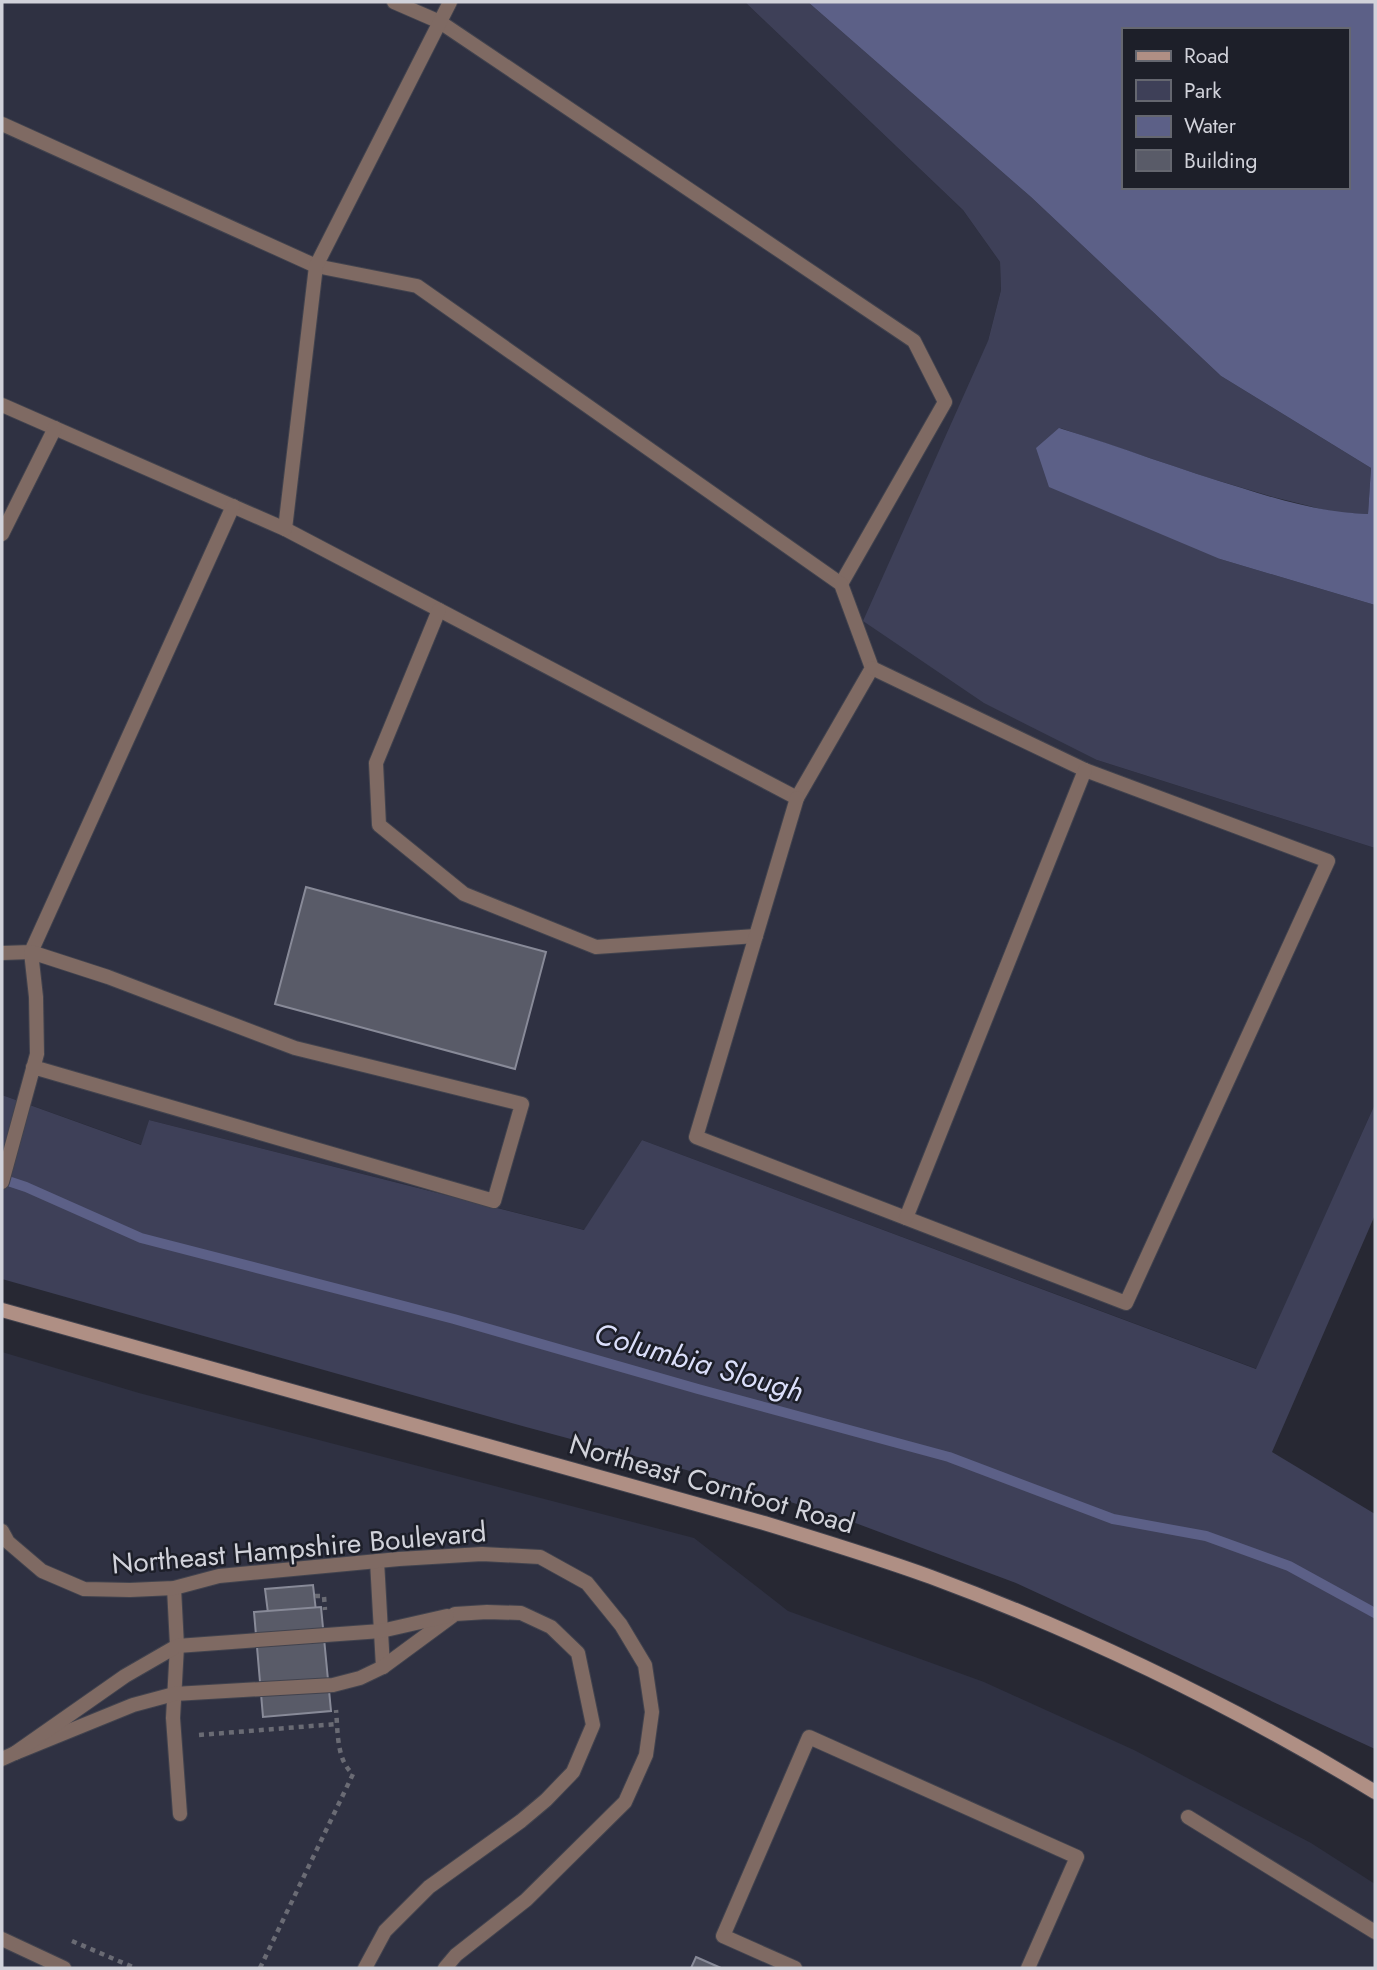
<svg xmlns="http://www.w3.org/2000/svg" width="1377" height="1970" font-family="Jost,sans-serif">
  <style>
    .built { fill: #2f3142 }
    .green { fill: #3e4058 }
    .water { fill: #5c6087; fill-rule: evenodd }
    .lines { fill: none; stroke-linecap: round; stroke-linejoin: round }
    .stream { stroke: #5c6087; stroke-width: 10 }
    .building { fill: #595b68; stroke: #888a98; stroke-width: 2 }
    .lane-casing { stroke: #42434e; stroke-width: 16 }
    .street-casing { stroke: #42434e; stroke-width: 16 }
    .secondary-casing { stroke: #42434e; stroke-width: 16 }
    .path { stroke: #6a6b74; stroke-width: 4.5; stroke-dasharray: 5 5; stroke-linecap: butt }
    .lane { stroke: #7f6a63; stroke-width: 14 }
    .street { stroke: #7f6a63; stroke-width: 14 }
    .secondary { stroke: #af8f84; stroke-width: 14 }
    .labels { text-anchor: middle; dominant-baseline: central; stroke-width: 5; stroke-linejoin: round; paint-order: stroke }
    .street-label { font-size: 28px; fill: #d1d2da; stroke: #1d1f29 }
    .water-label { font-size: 30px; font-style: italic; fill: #dbdffa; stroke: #1d1f29 }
  </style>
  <rect width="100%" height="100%" fill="#272833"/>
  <g class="built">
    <path d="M2 2H745L963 210 1000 262 1001 290 988 341 1097 760 1375 848V1104L1257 1369 642 1140 585 1230 149 1120 142 1145 2 1095Z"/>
    <path d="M2 1352 139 1393 694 1538 788 1611 984 1682 1134 1750 1311 1843 1375 1884V1968H2Z"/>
  </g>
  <g class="green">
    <path d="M745 2H808L1031 197 1221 376 1371 468 1368 514 1333 512 1273 497 1206 477 1060 428 1220 559 1375 605V848L1097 760 984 703 863 621 988 341 1001 290 1000 262 963 210Z"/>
    <path d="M2 1095 141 1145 149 1120 584 1230 642 1140 1256 1369 1375 1104V1215L1272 1452 1375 1514V1749L1016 1583 842 1518 690 1471 526 1427 2 1279Z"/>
  </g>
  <path class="water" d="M808 2H1375V605L1220 559 1049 487 1036 448 1059 428C1121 447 1181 470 1242 488 1283 501 1325 513 1368 514L1371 468 1221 376 1031 197ZM1123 30H1347V187H1123Z"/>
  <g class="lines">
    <path class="stream" d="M2 1179 26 1187 141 1238 454 1319 698 1389 949 1457 1113 1519 1206 1536 1289 1566 1375 1613"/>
  </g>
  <g class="building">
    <path d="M306 887 546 952 515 1069 275 1004Z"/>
    <path d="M313 1585 316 1611 268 1613 265 1589Z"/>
    <path d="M321 1607 331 1711 263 1717 254 1612Z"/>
    <path d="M696 1957 721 1968H691Z"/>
  </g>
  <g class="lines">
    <g class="lane-casing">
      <g id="lane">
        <path d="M394 2 440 22 914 341 945 402 841 584"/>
        <path d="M2 124 316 266 417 286 841 584 872 668 797 798 285 529"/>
        <path d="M2 405 285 529 316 266 450 2"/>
        <path d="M2 534 55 428"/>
        <path d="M439 610 376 763 379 825 464 894 596 947 756 936"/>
        <path d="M797 798 696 1137 1126 1303 1328 861 1085 770 872 668"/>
        <path d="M2 953 31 952 233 506"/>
        <path d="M2 1182 37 1054 36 997 31 952 108 977 295 1048 522 1104 494 1201 33 1067"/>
        <path d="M906 1218 1085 770"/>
        <path d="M377 1561 383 1667"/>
        <path d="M174 1588 177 1646 173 1718 180 1814"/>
        <path d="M795 1968 723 1936 809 1737 1077 1857 1028 1968"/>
      </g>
    </g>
    <g class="street-casing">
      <g id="street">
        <path d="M2 1531 8 1542 42 1571 84 1589 130 1590 174 1588 219 1576 399 1559 482 1554 540 1557 587 1583 621 1625 645 1665 652 1712 646 1755 625 1802 526 1900 456 1955 445 1968"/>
        <path d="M15 1753 133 1705 174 1694 333 1685 360 1678 383 1667 455 1614 487 1612 521 1613 551 1627 578 1653 593 1725 573 1772 546 1800 521 1821 429 1887 385 1931 365 1968"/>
        <path d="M2 1759 15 1753 125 1676 177 1646 381 1631 447 1616"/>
        <path d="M1188 1817 1375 1932"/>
        <path d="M2 1939 64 1968"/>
      </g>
    </g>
    <g class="secondary-casing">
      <path id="secondary" d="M2 1310 764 1523C820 1540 876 1557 931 1577 1085 1634 1234 1706 1375 1792"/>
    </g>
    <g class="path">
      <path d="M315 1596H324L325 1610"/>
      <path d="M199 1735 337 1724"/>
      <path d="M72 1941 135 1968"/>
      <path d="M260 1968 353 1774C336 1760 338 1730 336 1710"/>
    </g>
    <use href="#lane" class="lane"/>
    <use href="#street" class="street"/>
    <use href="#secondary" class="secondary"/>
  </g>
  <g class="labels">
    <g class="street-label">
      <text transform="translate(712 1484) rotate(16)">Northeast Cornfoot Road</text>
      <text transform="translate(299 1548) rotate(-5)">Northeast Hampshire Boulevard</text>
    </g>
    <g class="water-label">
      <text transform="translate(699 1362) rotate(16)">Columbia Slough</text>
    </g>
  </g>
  <rect width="1377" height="1970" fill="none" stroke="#d1d2da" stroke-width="7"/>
  <rect x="1122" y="28" width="228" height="161" fill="#1d1f29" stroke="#656770" stroke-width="2"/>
  <rect x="1136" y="51" width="35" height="10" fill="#af8f84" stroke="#656770" stroke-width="2"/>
  <text x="1184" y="63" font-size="21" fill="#d1d2da">Road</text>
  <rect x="1136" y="80" width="35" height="21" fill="#3e4058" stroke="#656770" stroke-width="2"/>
  <text x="1184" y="98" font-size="21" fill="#d1d2da">Park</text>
  <rect x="1136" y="116" width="35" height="21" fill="#5c6087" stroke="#656770" stroke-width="2"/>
  <text x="1184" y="133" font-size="21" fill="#d1d2da">Water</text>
  <rect x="1136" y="150" width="35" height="21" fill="#595b68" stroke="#656770" stroke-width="2"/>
  <text x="1184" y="168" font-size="21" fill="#d1d2da">Building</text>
</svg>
